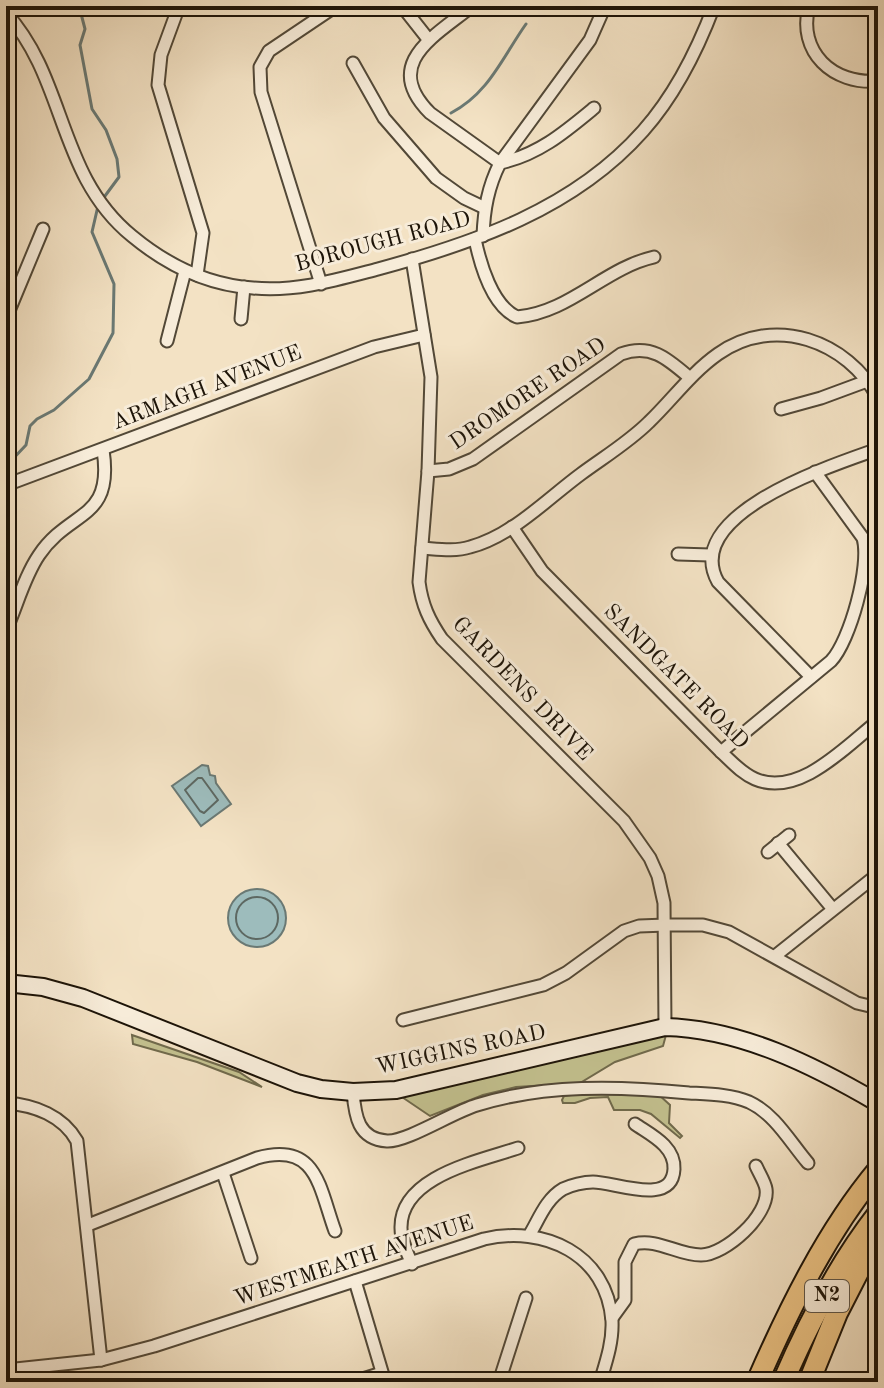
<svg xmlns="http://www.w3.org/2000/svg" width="884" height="1388" font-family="'Old Standard TT',serif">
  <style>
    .green { fill: #c3c18f; stroke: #706a4c; stroke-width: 2 }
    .water { fill: #9dbcbc; stroke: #6a7974; stroke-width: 2 }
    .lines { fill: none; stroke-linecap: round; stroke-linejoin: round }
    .shore { stroke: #5d6862; stroke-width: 2 }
    .stream { stroke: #6a7974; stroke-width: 3 }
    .street-casing { stroke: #524837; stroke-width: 15 }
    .secondary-casing { stroke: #1d1408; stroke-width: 20 }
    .highway-casing { stroke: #1d1408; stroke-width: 24 }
    .street { stroke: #f7ecd9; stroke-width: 11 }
    .secondary { stroke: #f7ecd9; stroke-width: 16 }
    .highway { stroke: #eac182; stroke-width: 20 }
    .labels { text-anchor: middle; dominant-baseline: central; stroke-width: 6; stroke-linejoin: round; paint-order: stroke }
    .shield { fill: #f7ecd9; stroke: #5e5547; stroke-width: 2 }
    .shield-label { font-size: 20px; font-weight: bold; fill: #1d1408 }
    .street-label { font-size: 22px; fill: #1d1408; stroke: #f7ecd9 }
  </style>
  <rect width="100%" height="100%" fill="#f3e2c4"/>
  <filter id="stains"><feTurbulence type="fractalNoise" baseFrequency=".0025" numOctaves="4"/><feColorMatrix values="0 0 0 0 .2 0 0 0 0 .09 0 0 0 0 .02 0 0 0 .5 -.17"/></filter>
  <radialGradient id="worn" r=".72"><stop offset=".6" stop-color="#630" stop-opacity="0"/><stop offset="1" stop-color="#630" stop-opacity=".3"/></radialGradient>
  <g class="green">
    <path d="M132 1035 239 1072 262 1087 197 1062 133 1044Z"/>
    <path d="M666 1035 663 1046 615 1062 580 1083 516 1087 483 1095 430 1116 399 1095 605 1046Z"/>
    <path d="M634 1092 648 1096 658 1094 670 1105 669 1123 682 1136 680 1138 651 1114 640 1110H614L608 1097 590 1098 575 1103H563L562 1100 564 1096 571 1095Z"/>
  </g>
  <g class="water">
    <path d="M202 765 208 766 210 775 215 776 216 783 231 804 201 826 172 786Z"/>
    <circle cx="257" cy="918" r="29"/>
  </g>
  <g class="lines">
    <g class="shore">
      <path d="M198 778H202L218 800 204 813 200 811 185 790Z"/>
      <circle cx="257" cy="918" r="21"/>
    </g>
    <g class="stream">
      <path d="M79 6 85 29 80 45 92 109 106 130 117 159 119 177 102 200"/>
      <path d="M525 11 526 6"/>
      <path d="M451 113C489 93 502 58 526 24"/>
      <path d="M9 463 26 445 30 426 37 419 54 410 89 379 113 333 114 284 92 232 98 206"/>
      <path d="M863 1382 878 1362"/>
    </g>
    <g class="street-casing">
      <g id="street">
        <path d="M179 6 161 55 158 85 203 233 197 275"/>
        <path d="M402 6 428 39"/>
        <path d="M472 6C437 35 380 63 430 113L500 163C538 155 565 132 594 108"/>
        <path d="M809 6C797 52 833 85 878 81"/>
        <path d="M6 13C67 80 57 175 132 236 167 265 208 285 253 288 296 292 336 280 378 269 474 243 574 209 643 131 675 95 697 51 714 6"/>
        <path d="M353 63 384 118 436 178 464 198 485 208"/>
        <path d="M483 236C484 209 488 187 500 163L590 40 605 6"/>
        <path d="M475 239C480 263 492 306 517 317 569 313 605 268 654 257"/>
        <path d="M412 259 431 377 428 471 419 582C422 605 429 620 442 639L624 821 650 858 658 876 664 903 665 1027"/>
        <path d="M321 284 261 92 260 67 269 51 336 6"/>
        <path d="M6 318 43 229"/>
        <path d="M241 319 244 287"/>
        <path d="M167 341 185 271"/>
        <path d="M781 409 821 398 867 381"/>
        <path d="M428 471 449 469 473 459 621 354C651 343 668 359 690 378"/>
        <path d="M6 485 374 347 424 335"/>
        <path d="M512 527 542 571 721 752C731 761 741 773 755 779 799 798 846 746 878 721"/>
        <path d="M422 548C437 549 455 552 470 547 512 536 547 499 581 474 604 457 629 442 649 422 672 400 691 373 718 354 774 314 848 341 878 398"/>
        <path d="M678 554 710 555"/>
        <path d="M6 630C17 606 24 577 39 555 70 509 114 521 103 450"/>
        <path d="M811 677 718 582C680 514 833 465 878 449"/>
        <path d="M721 752 831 661C850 641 871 565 863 538L815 472"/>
        <path d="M778 843 832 908"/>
        <path d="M768 852 789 835"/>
        <path d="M775 956 878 874"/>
        <path d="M403 1020 543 985 566 973 624 931 639 926 666 925H703L729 932 857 1003 878 1008"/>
        <path d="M353 1092C355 1116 358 1139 387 1141 407 1142 453 1112 477 1105 544 1084 619 1086 689 1093 708 1094 730 1094 749 1102 775 1114 790 1142 808 1163"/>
        <path d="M6 1103C35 1105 63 1116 77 1141L101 1360"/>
        <path d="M223 1173 251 1258"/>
        <path d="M88 1225 257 1158C317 1141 319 1187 335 1231"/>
        <path d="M530 1234C539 1219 546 1199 563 1189 571 1185 584 1182 593 1182 615 1182 672 1207 674 1169 675 1146 651 1135 635 1124"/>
        <path d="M412 1264C407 1253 401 1240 401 1228 400 1176 480 1161 518 1148"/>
        <path d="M355 1281 385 1382"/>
        <path d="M612 1318 625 1300V1262L634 1244C658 1238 677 1255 701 1255 725 1255 770 1215 766 1189 765 1182 759 1173 756 1166"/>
        <path d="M6 1370 101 1360 154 1346 484 1239C544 1225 607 1254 612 1321 613 1342 606 1362 600 1382"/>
        <path d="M353 1382 382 1373"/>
        <path d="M499 1382 526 1298"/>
      </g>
    </g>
    <g class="secondary-casing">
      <path id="secondary" d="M6 983 43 987 83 998 297 1083 321 1089 353 1092 396 1090 665 1027C741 1029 813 1065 878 1103"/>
    </g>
    <g class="highway-casing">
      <g id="highway">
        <path d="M757 1382C789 1309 827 1231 878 1170"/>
        <path d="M783 1382C808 1324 839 1264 878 1214"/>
        <path d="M809 1382 837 1313 878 1233"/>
      </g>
    </g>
    <use href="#street" class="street"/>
    <use href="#secondary" class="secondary"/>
    <use href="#highway" class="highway"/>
  </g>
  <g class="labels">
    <rect class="shield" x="805" y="1280" width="44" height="32" rx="6"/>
    <g class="shield-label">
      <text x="827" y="1296">N2</text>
    </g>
    <g class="street-label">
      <text transform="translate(383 242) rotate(-15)">BOROUGH ROAD</text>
      <text transform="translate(207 388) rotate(-21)">ARMAGH AVENUE</text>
      <text transform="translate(528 394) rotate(-34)">DROMORE ROAD</text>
      <text transform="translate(676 677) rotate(45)">SANDGATE ROAD</text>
      <text transform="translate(522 689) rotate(46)">GARDENS DRIVE</text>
      <text transform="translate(461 1050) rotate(-12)">WIGGINS ROAD</text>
      <text transform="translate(354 1261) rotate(-18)">WESTMEATH AVENUE</text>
    </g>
  </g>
  <rect width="884" height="1388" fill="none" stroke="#f3e2c4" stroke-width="32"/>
  <rect x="8" y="8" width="868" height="1372" fill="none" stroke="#1d1408" stroke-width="4"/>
  <rect x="16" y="16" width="852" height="1356" fill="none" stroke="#1d1408" stroke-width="2"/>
  <rect width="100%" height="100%" filter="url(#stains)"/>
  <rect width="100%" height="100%" fill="url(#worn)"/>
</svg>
